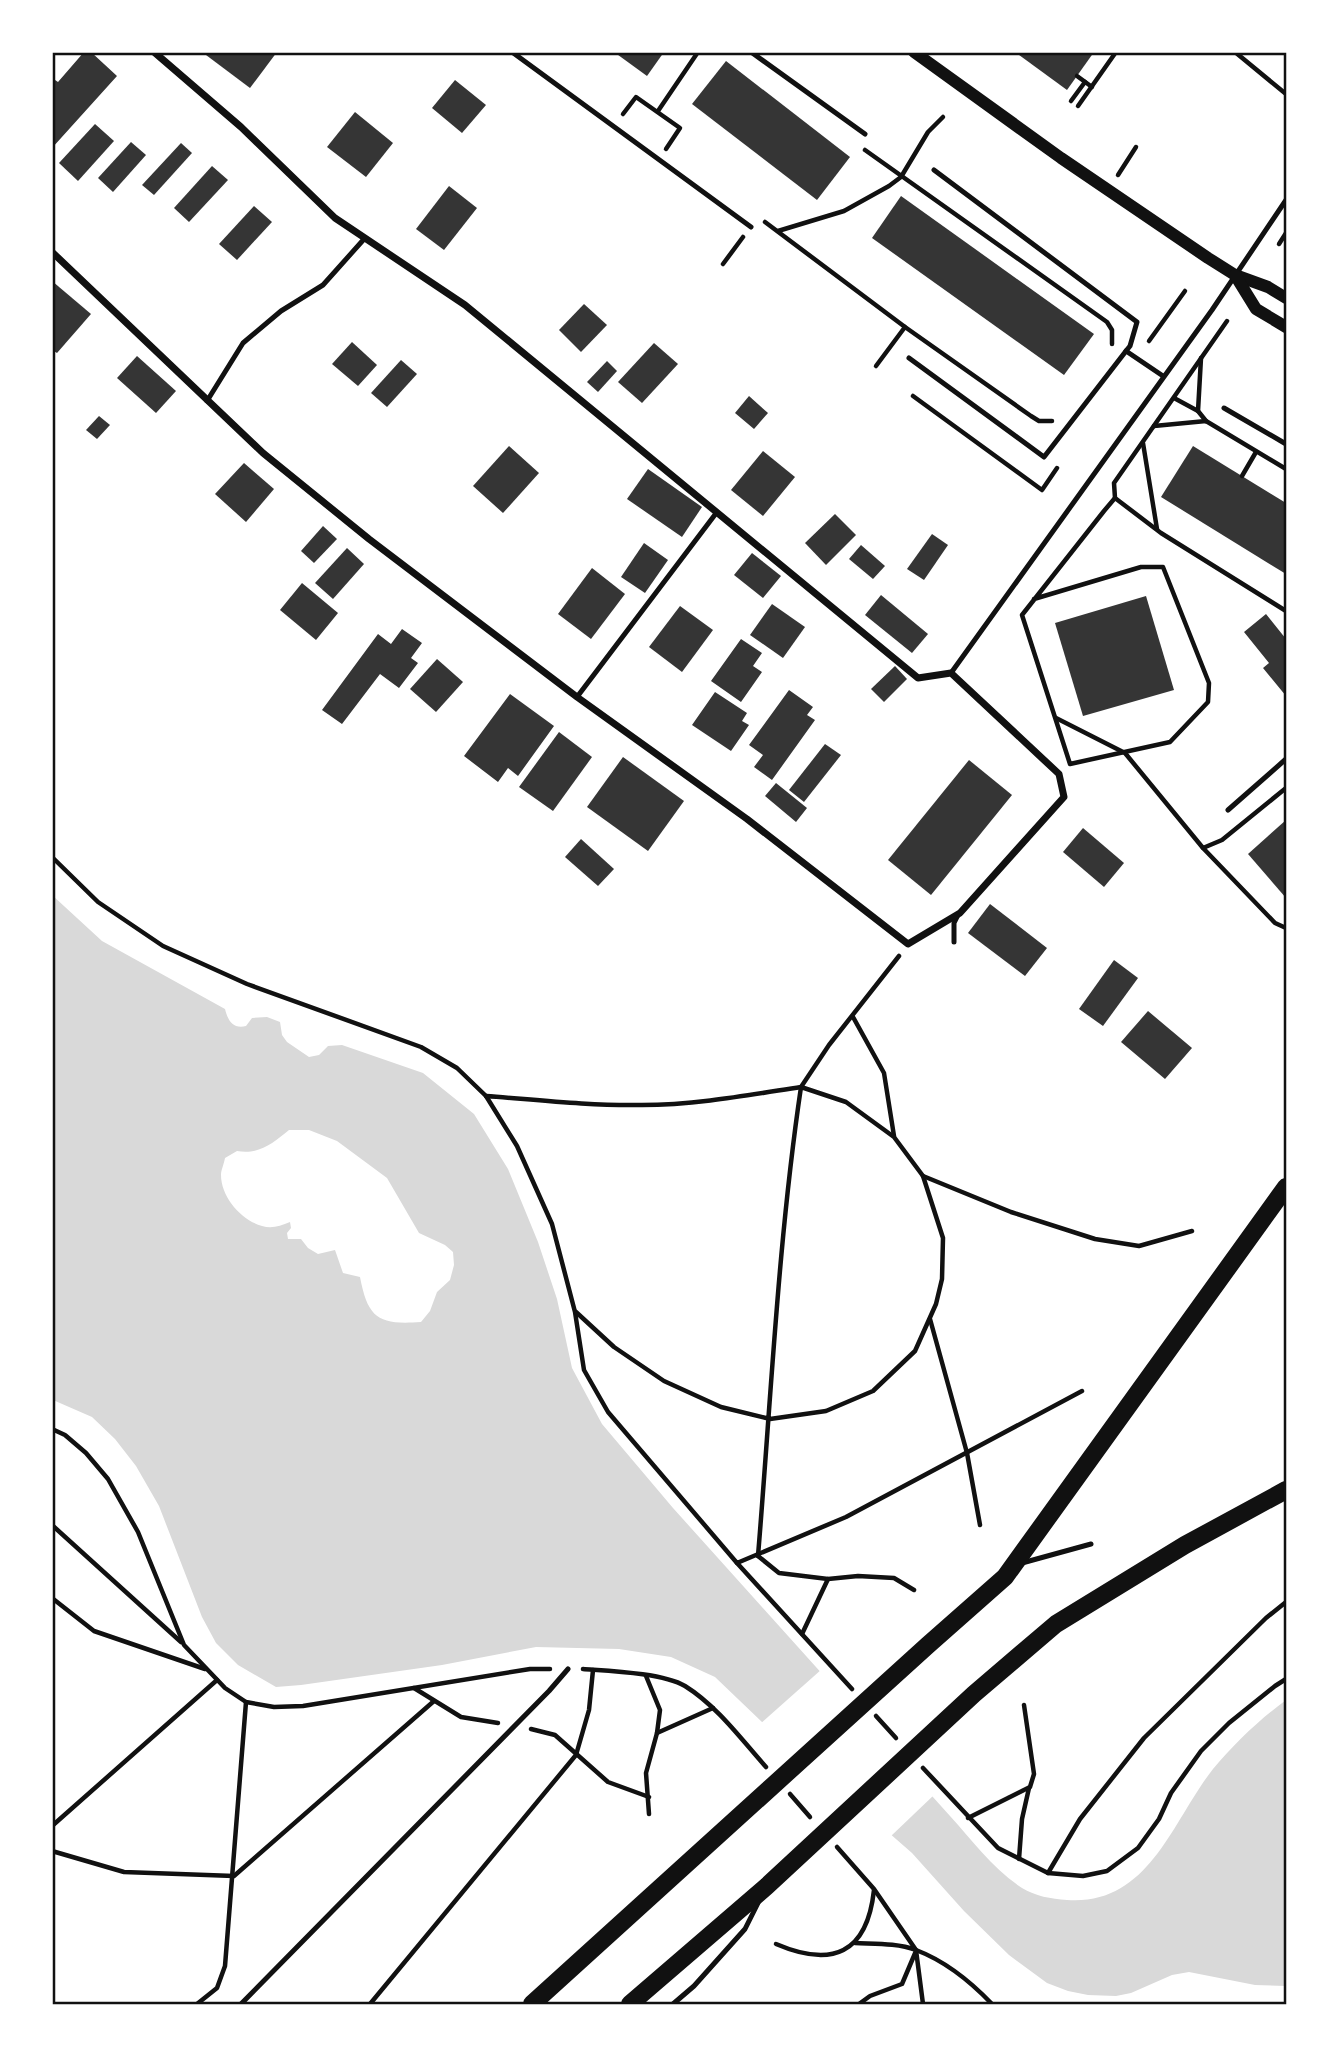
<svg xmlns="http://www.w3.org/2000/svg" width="1339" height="2057" font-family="'Source Serif 4',serif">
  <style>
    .water { fill: #d9d9d9; fill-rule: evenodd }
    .pier { fill: #fff }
    .building { fill: #353535 }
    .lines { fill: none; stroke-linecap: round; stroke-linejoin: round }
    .path { stroke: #111; stroke-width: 4.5 }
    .service { stroke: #111; stroke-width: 5 }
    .minor { stroke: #111; stroke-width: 7 }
    .tertiary { stroke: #111; stroke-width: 12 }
    .primary { stroke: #111; stroke-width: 18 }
    .neatline { fill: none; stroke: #111; stroke-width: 2.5 }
  </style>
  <rect width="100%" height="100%" fill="#fff"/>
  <path class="water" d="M52 895 102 941 225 1009C228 1021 233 1029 246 1026L252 1018 267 1017 280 1022 282 1035 287 1042 309 1057 319 1055 328 1046 342 1045 423 1073 474 1114 508 1169 538 1242 557 1299 572 1368 602 1424 673 1508 950 1816C972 1840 994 1870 1022 1888 1035 1896 1051 1899 1067 1900 1149 1906 1172 1821 1213 1769 1235 1743 1259 1720 1286 1700V1986L1255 1985 1189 1972 1172 1975 1131 1993 1116 1996 1088 1995 1068 1991 1047 1983 1009 1955 964 1911 912 1853 762 1722 715 1677 671 1657 619 1649 536 1647 442 1665 301 1685 276 1687 238 1665 216 1643 202 1617 159 1506 136 1466 115 1439 92 1417 53 1400ZM289 1130H309L337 1141 387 1178 419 1233 445 1245 453 1252 454 1265 450 1280 437 1292 430 1311 421 1322C379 1325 368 1319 360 1277L343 1273 335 1250 318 1254 308 1248 301 1239H288L287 1233 291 1228 290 1222C280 1226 272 1229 262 1226 241 1220 221 1197 221 1175 221 1170 224 1164 225 1158L237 1151C259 1155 273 1143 289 1130Z"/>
  <path class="pier" d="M822 1669 935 1794 890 1837 760 1724Z"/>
  <g class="building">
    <path d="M84 52H91L117 76 52 148V78L58 82Z"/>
    <path d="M202 52H277L250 88Z"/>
    <path d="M614 52H664L647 76Z"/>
    <path d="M1015 52H1094L1067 90Z"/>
    <path d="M726 61 850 157 817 200 692 104Z"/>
    <path d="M455 80 486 105 462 133 432 108Z"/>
    <path d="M355 112 393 143 366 177 327 147Z"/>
    <path d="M95 124 114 141 78 181 59 163Z"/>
    <path d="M131 142 146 155 113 192 98 178Z"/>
    <path d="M181 143 192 153 154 195 142 185Z"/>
    <path d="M212 166 228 180 189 222 174 208Z"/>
    <path d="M449 186 477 208 444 250 416 229Z"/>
    <path d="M901 196 1094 334 1064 375 872 238Z"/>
    <path d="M254 206 272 222 237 260 219 244Z"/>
    <path d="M52 281 91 314 57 353 52 350Z"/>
    <path d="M584 304 607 325 581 352 559 330Z"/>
    <path d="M352 342 377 365 358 386 332 364Z"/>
    <path d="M654 343 678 364 642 403 618 382Z"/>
    <path d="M137 356 176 391 156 413 117 378Z"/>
    <path d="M401 360 417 374 387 407 371 393Z"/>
    <path d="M607 361 617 371 598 392 587 382Z"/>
    <path d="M749 396 768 413 754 429 735 413Z"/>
    <path d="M99 416 110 425 97 439 86 430Z"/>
    <path d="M509 446 539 473 503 513 473 486Z"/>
    <path d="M1193 446 1286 503V574L1161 497Z"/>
    <path d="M763 451 795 477 763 516 731 490Z"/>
    <path d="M244 463 274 489 246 522 215 494Z"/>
    <path d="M648 469 702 507 682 537 627 499Z"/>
    <path d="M835 514 856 535 826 565 805 543Z"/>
    <path d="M323 526 337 539 314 563 301 551Z"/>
    <path d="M932 534 948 545 924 580 907 569Z"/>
    <path d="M644 543 668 560 645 593 621 577Z"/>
    <path d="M861 545 885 566 873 579 849 559Z"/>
    <path d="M347 548 364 564 333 599 315 583Z"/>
    <path d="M752 553 781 576 763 598 734 575Z"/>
    <path d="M592 568 625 594 591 639 558 614Z"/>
    <path d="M302 583 338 613 316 640 280 610Z"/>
    <path d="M881 595 928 634 912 653 865 615Z"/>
    <path d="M1146 596 1174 690 1083 716 1055 623Z"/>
    <path d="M772 604 805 627 783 658 750 635Z"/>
    <path d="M680 606 713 630 682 672 649 647Z"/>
    <path d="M1266 614 1286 639V696L1263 668 1269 663 1244 632Z"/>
    <path d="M402 629 422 643 411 658 418 663 399 688 380 674 342 724 322 710 378 634 391 644Z"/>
    <path d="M741 639 762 653 753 666 762 672 741 702 711 681Z"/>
    <path d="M437 659 463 682 436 712 410 689Z"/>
    <path d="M895 666 907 679 884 702 871 689Z"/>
    <path d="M789 690 813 707 807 715 815 720 772 780 754 767 763 755 749 745Z"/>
    <path d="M715 692 747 713 742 721 749 725 731 751 692 725Z"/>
    <path d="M510 694 554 726 518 776 508 768 498 782 464 756Z"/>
    <path d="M559 732 592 757 553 811 519 787Z"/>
    <path d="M825 744 841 755 804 802 789 790Z"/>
    <path d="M623 757 684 801 648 851 587 807Z"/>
    <path d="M969 760 1012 795 931 895 888 860Z"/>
    <path d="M776 783 807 808 796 822 765 796Z"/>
    <path d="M1286 820V898L1248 854Z"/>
    <path d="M1083 828 1124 863 1104 887 1063 852Z"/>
    <path d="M581 839 614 869 598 886 565 857Z"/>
    <path d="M990 904 1047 948 1025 976 968 933Z"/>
    <path d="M1114 960 1138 978 1103 1026 1079 1009Z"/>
    <path d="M1148 1011 1192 1048 1165 1079 1121 1042Z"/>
  </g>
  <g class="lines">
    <g class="path">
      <path d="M1235 52 1286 94"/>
      <path d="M1077 76 1092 87"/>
      <path d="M1071 101 1085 82"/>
      <path d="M1078 106 1116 52"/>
      <path d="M658 111 698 52"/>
      <path d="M623 114 636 97 680 128 666 149"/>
      <path d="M865 150 1107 322 1112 330V344"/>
      <path d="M1118 175 1136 147"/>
      <path d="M765 222 905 327 1031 416 1039 421H1052"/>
      <path d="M778 231 844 211 889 186 901 177 928 132 943 117"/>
      <path d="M1279 244 1286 233"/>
      <path d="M723 264 743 237"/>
      <path d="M1227 321 1114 483 1115 498 1161 533 1286 611"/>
      <path d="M1149 341 1185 291"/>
      <path d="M1201 358 1198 411 1206 421"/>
      <path d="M876 366 905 327"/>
      <path d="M913 396 1042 490 1057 468"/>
      <path d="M1174 398 1198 411"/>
      <path d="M1154 426 1206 421 1286 469"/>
      <path d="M1143 443 1157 529"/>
      <path d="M1242 476 1256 452"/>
      <path d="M1034 599 1141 567H1163L1209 683 1208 702 1170 742 1070 764 1022 615 1104 511 1115 498"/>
      <path d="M1056 718 1125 753 1203 848 1275 923 1286 928"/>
      <path d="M1203 848 1222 840 1286 788"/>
      <path d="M52 857 98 902 163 946 247 984 421 1047 457 1068 486 1096 517 1146 552 1224 575 1312 584 1370 608 1412 737 1563 846 1517 1082 1391"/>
      <path d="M853 1017 884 1073 894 1136"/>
      <path d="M486 1096C538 1100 590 1106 642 1105 695 1105 749 1095 801 1087L829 1045 899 956"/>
      <path d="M923 1176 1011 1212 1095 1239 1139 1246 1192 1231"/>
      <path d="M576 1312 614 1347 664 1381 721 1407 770 1419 826 1411 873 1391 915 1351 936 1304 942 1279 943 1238 923 1176 894 1137 846 1102 801 1087C778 1242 771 1399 758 1556"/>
      <path d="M930 1319 967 1453 980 1525"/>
      <path d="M52 1429 65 1435 86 1453 108 1479 138 1532 184 1645 225 1688 246 1702 274 1707 303 1706 530 1669H550"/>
      <path d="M52 1525 181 1642"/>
      <path d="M758 1556 779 1573 828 1579 858 1576 894 1578 914 1590"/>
      <path d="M737 1563 852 1689"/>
      <path d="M52 1598 94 1631 205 1669"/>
      <path d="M802 1634 828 1579"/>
      <path d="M583 1669C610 1671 663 1673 685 1686 717 1706 741 1739 766 1767"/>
      <path d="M646 1676 660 1710 657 1733 646 1773 649 1814"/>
      <path d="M414 1688 461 1717 498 1723"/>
      <path d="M876 1716 896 1738"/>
      <path d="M531 1729 555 1735 608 1782 649 1797"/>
      <path d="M657 1733 713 1708"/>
      <path d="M923 1768 998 1848 1048 1873 1083 1876 1107 1871 1138 1848 1159 1819 1171 1793 1201 1751 1229 1723 1275 1686 1286 1679"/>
      <path d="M790 1794 810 1817"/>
      <path d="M968 1818 1030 1787 1034 1774 1024 1705"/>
      <path d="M52 1826 217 1680"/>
      <path d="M837 1847 874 1889 916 1950 923 2004"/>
      <path d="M52 1851 124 1872 234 1876 434 1701"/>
      <path d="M1019 1859 1022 1819 1029 1788"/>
      <path d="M1048 1873 1080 1819 1144 1738 1266 1618 1286 1602"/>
      <path d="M855 1943C875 1944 897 1943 916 1950 945 1961 971 1982 992 2004"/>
      <path d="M776 1944C832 1968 867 1954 874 1890"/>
      <path d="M197 2004 217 1988 225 1966 246 1702"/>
      <path d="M370 2004 576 1755 589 1710 593 1670"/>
      <path d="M859 2004 870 1996 902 1984 916 1951"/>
    </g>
    <g class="service">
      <path d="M512 52 751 227"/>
      <path d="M751 52 865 134"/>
      <path d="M934 170 1137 322 1130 346 1126 351 1163 376"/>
      <path d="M909 358 1044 457 1126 351"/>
      <path d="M207 401 243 343 281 311 323 285 365 238"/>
      <path d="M1224 408 1286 444"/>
      <path d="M951 673 1212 310 1286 200"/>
      <path d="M577 697 717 512"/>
      <path d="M1228 810 1286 759"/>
      <path d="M954 942V923L958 915"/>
      <path d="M1022 1563 1091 1544"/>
      <path d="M241 2004 549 1691 568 1669"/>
      <path d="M673 2004 694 1986 745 1929 758 1903"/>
    </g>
    <path class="minor" d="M52 252 263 453 369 539 577 697 747 819 908 944 960 913 1064 797 1059 774 951 673 918 678 465 305 335 218 241 127 154 52"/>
    <g class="tertiary">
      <path d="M914 52 1061 158 1208 258 1235 275 1268 287 1286 298"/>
      <path d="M1235 275 1256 309 1286 327"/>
    </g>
    <g class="primary">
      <path d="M532 2004 928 1645 1005 1577 1286 1187"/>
      <path d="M630 2004 767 1886 974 1694 1056 1624 1185 1545 1286 1490"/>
    </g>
  </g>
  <rect width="1339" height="2057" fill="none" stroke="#ffffff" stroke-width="108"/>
  <rect x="54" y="54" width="1231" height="1949" class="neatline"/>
</svg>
